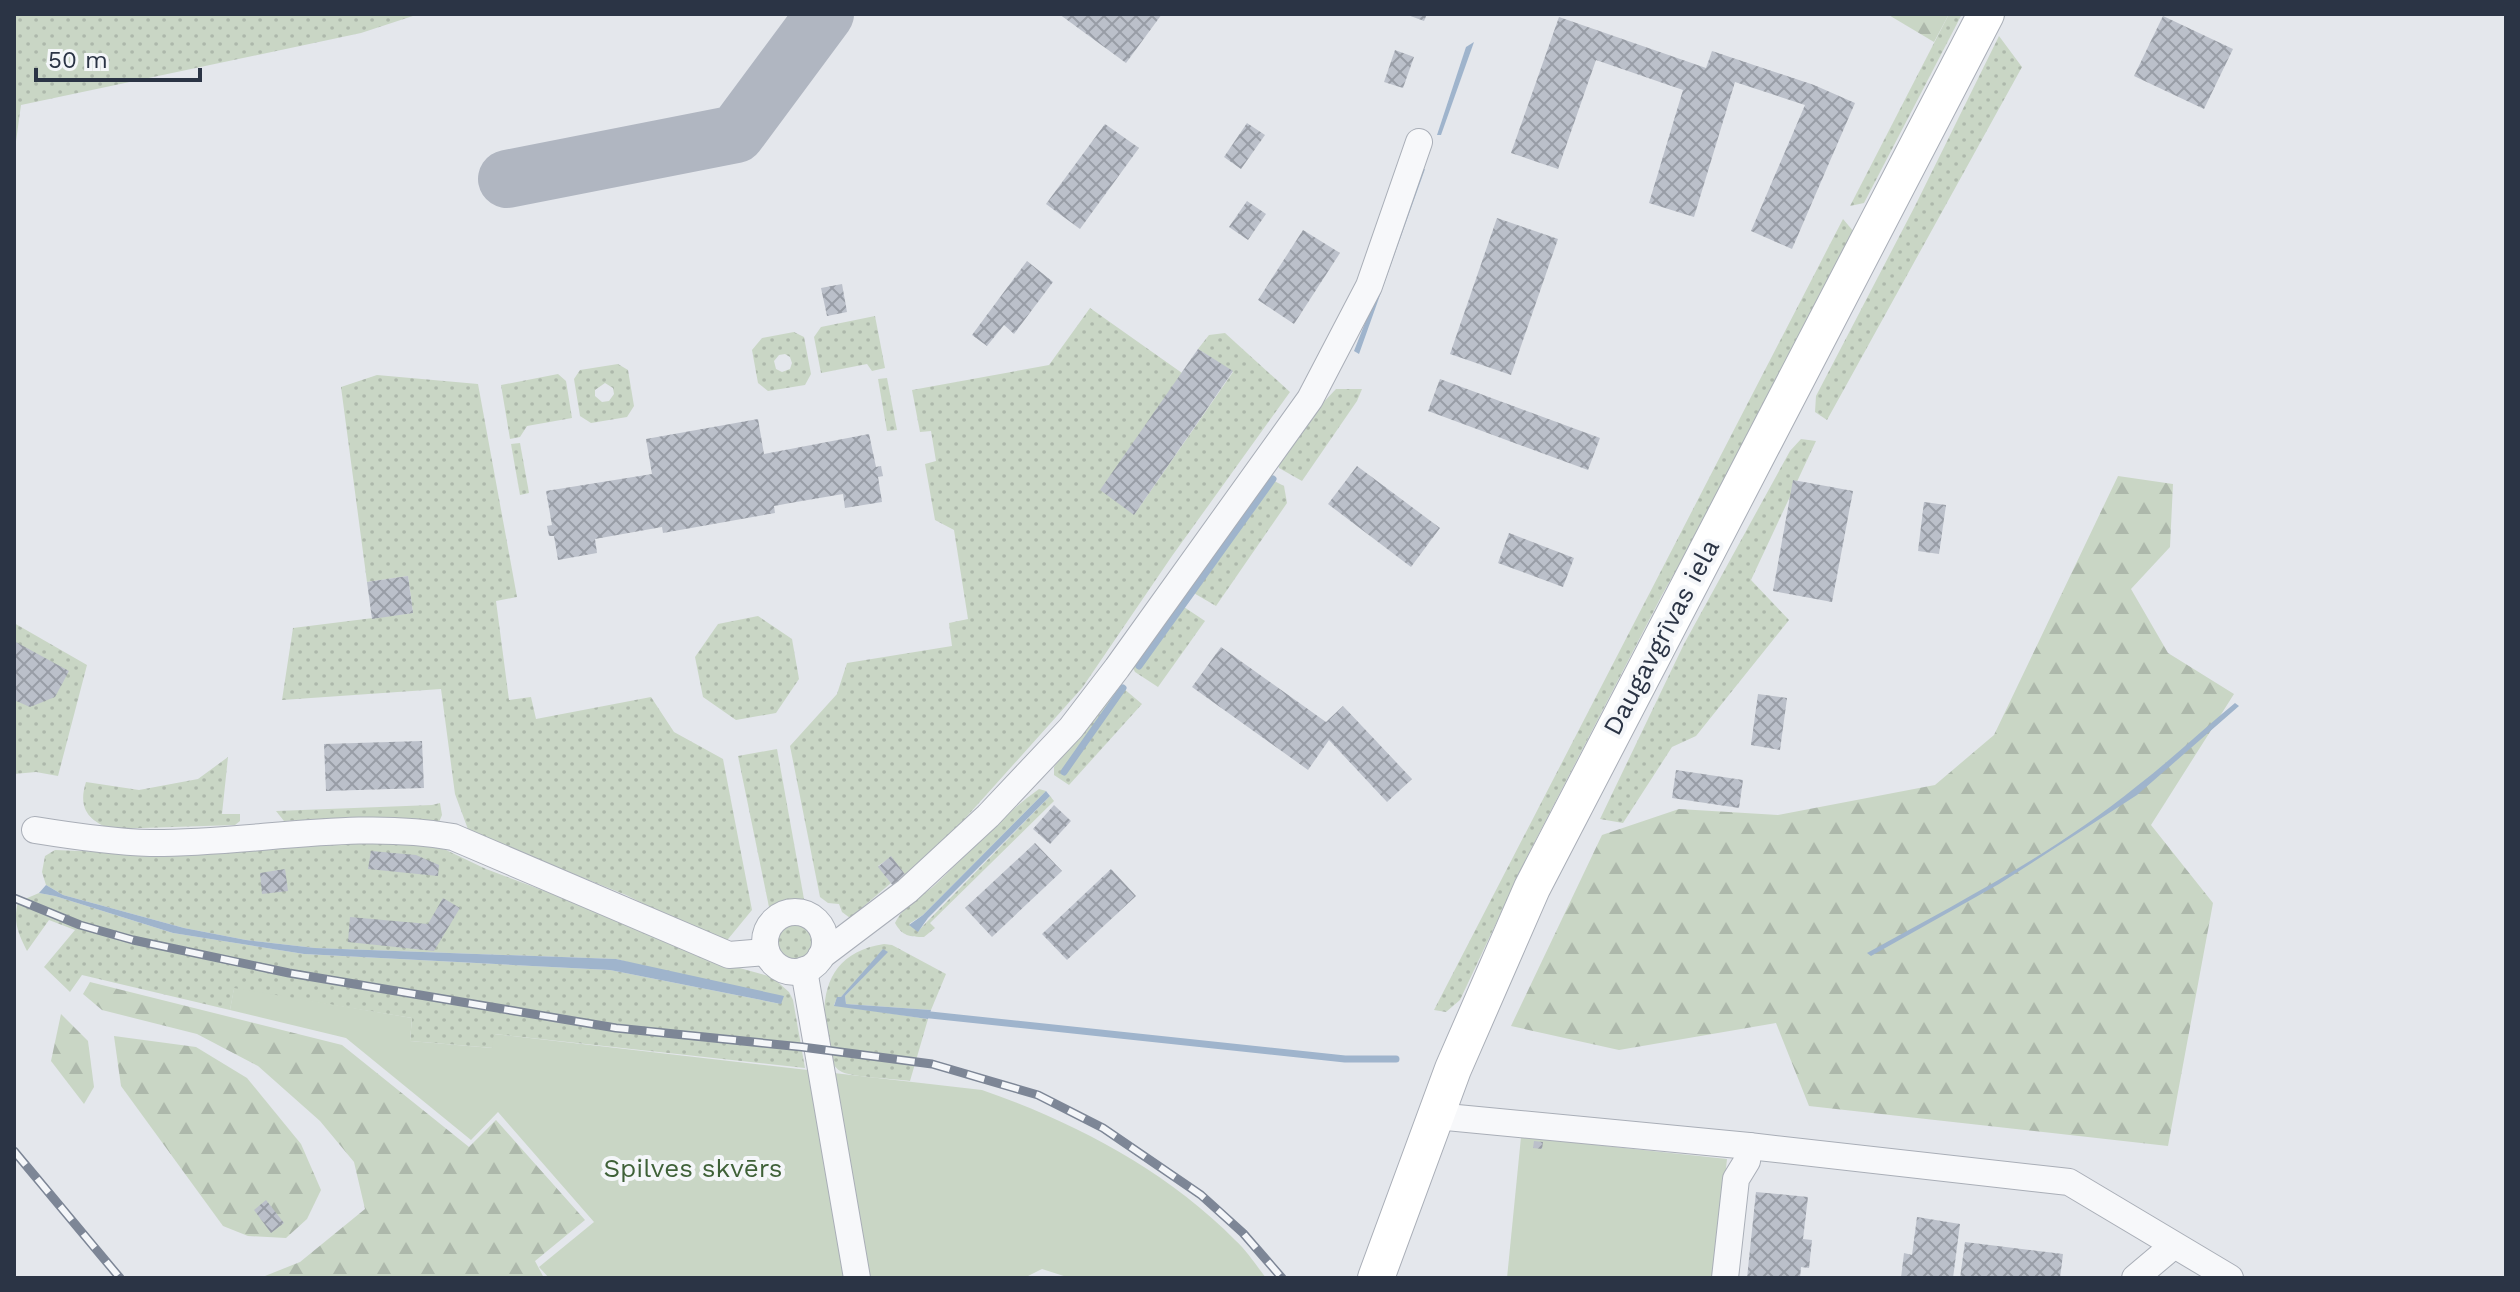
<svg xmlns="http://www.w3.org/2000/svg" width="2520" height="1292" font-family="'Work Sans',sans-serif">
  <style>
    .grass { fill: url(#grass-dots); fill-rule: evenodd }
    .forest { fill: url(#forest-firs) }
    .green { fill: #c9d6c5 }
    .water { fill: #9fb4cc }
    .lines { fill: none; stroke-linecap: round; stroke-linejoin: round }
    .stream { stroke: #9fb4cc; stroke-width: 7 }
    .taxiway { stroke: #b0b6c1; stroke-width: 58 }
    .building { fill: url(#building-cross-hatch) }
    .minor-casing { stroke: #a9aeb7; stroke-width: 28 }
    .secondary-casing { stroke: #a9aeb7; stroke-width: 38 }
    .minor { stroke: #f7f8fa; stroke-width: 26 }
    .secondary { stroke: #fff; stroke-width: 36 }
    .rail-casing { stroke: #7d8696; stroke-width: 9 }
    .rail { stroke: #f4f6f9; stroke-width: 6; stroke-dasharray: 18; stroke-linecap: butt }
    .labels { text-anchor: middle; dominant-baseline: central; stroke-width: 8; stroke-linejoin: round; paint-order: stroke }
    .street-label { font-size: 26px; fill: #2b3445; stroke: #f4f6f9 }
    .park-label { font-size: 26px; fill: #3f6138; stroke: #f4f6f9 }
  </style>
  <defs>
    <pattern id="grass-dots" width="8" height="8" patternUnits="userSpaceOnUse" patternTransform="scale(2)"><rect width="8" height="8" fill="#c9d6c5"/><path d="M2 2h.1M6 6h.1" fill="none" stroke="#adb8ab" stroke-width="1.8" stroke-linecap="round"/></pattern>
    <pattern id="forest-firs" width="22" height="20" patternUnits="userSpaceOnUse" patternTransform="scale(2)"><rect width="22" height="20" fill="#c9d6c5"/><path d="M5 1l3.5 6h-7zM16 11l3.5 6h-7z" fill="#adb8ab"/></pattern>
    <pattern id="building-cross-hatch" width="8" height="8" patternUnits="userSpaceOnUse" patternTransform="scale(2)"><rect width="8" height="8" fill="#bbc0ca"/><path d="M0 0l8 8M0 8l8-8" fill="none" stroke="#989da6"/></pattern>
  </defs>
  <rect width="100%" height="100%" fill="#e4e7ec"/>
  <g class="grass">
    <path d="M14 14H419L361 33 21 105 14 156Z"/>
    <path d="M1949 14H1962L1864 203 1850 206Z"/>
    <path d="M1999 36 2022 67 1827 420 1815 412 1816 396 1915 206Z"/>
    <path d="M1843 219 1854 232 1715 502 1662 595 1530 851 1460 1000 1446 1012 1434 1010Z"/>
    <path d="M1090 308 1182 373 1134 515 1233 372 1198 349 1209 335 1225 333 1290 392 1172 556 1082 688 961 823 907 877 891 857 878 866 891 883 850 918 842 912 839 904 828 903 820 897 790 746 837 694 847 663 952 646 949 623 968 619 954 530 935 520 925 464 936 461 931 431 920 432 912 390 1049 365Z"/>
    <path d="M875 316 885 368 872 371 867 364 821 373 814 337 821 327Z"/>
    <path d="M794 332 804 337 811 374 805 385 768 391 758 383 752 350 762 338ZM785 354 790 357 792 363 790 369 782 372 776 369 774 361 779 355Z"/>
    <path d="M618 364 628 370 634 406 627 417 591 423 580 416 574 379 580 370ZM605 383 613 388 614 394 609 401 602 402 595 396V390Z"/>
    <path d="M558 374 566 381 572 418 527 426 520 437 510 439 501 385Z"/>
    <path d="M377 375 478 384 517 597 496 601 509 700 531 697 536 719 651 697 674 732 723 759 752 910 724 944 626 895 469 832 455 794 441 689 282 700 293 628 413 613 408 576 367 582 341 387Z"/>
    <path d="M887 378 897 430 887 431 878 379Z"/>
    <path d="M1336 389H1362L1357 401 1302 481 1279 468 1278 461 1317 409Z"/>
    <path d="M1801 439 1816 441 1751 580 1789 620 1696 736 1672 747 1623 823 1600 819 1684 644 1790 451Z"/>
    <path d="M520 443 529 493 520 495 511 444Z"/>
    <path d="M1265 476 1284 486 1287 503 1216 606 1192 592 1189 582Z"/>
    <path d="M1178 603 1205 621 1158 687 1135 672 1131 664Z"/>
    <path d="M758 616 792 639 799 679 776 713 736 720 703 697 695 657 718 624Z"/>
    <path d="M14 623 87 665 58 776 36 772 14 774Z"/>
    <path d="M1123 688 1142 704 1069 785 1054 775V767L1109 694Z"/>
    <path d="M777 749 804 899 769 907 738 756Z"/>
    <path d="M228 757 222 814H240V821L235 825 111 829C87 820 78 807 86 782L139 790 198 779Z"/>
    <path d="M1039 789 1046 791 923 915 909 924 918 931 1050 796 1054 801 930 923 935 928 924 937C910 937 902 936 895 923 903 906 923 896 936 884 971 851 1001 816 1039 789Z"/>
    <path d="M440 803 442 815 439 822 363 817 284 821 276 811 432 805Z"/>
    <path d="M310 841 416 842 446 850 486 869 598 911 718 962 772 977 789 992 793 1000 805 1068 495 1034 493 1048 410 1041 412 1018 234 989 230 1010 82 975 70 992 44 967 75 930 49 920 27 951C18 933 13 922 18 902L39 893 55 896 173 933 304 954 610 970 781 1004 616 959 315 948 246 940 184 928 63 895 46 885 42 872 45 856 55 850 132 853Z"/>
    <circle cx="795" cy="940" r="19"/>
    <path d="M884 944 892 945 946 974 931 1010 846 1004 845 996 887 952 841 997 837 998 834 1005 928 1019 910 1081C895 1079 853 1077 842 1072 830 1066 829 1052 827 1040 818 991 831 952 884 944Z"/>
  </g>
  <g class="forest">
    <path d="M1887 14H1949L1934 42Z"/>
    <path d="M2118 476 2173 484 2170 547 2131 589 2168 653 2234 694 2151 825 2213 903 2168 1146 1809 1106 1776 1023 1619 1050 1511 1026 1602 835 1679 809 1778 815 1935 785 1994 735Z"/>
    <path d="M90 982 342 1045 469 1147 496 1120 585 1220 535 1261 544 1278H260L300 1262 365 1209 354 1162 320 1121 258 1066 197 1034 102 1010 83 994Z"/>
    <path d="M61 1014 88 1041 94 1087 84 1104 51 1061Z"/>
    <path d="M114 1036 196 1047 247 1078 301 1144 321 1190 307 1219 286 1238 248 1236 223 1226 121 1086Z"/>
  </g>
  <g class="green">
    <path d="M234 988 412 1018 410 1041 492 1048 494 1034 982 1090C1074 1122 1166 1170 1235 1240 1247 1251 1256 1265 1266 1278H1070L1042 1269 1024 1278H549L539 1267 594 1222 498 1112 471 1140 346 1038 230 1010Z"/>
    <path d="M1521 1137 1727 1159 1714 1278H1507Z"/>
  </g>
  <g class="water">
    <path d="M1474 42 1441 135H1437L1466 47Z"/>
    <path d="M1425 169 1359 354 1354 351 1394 249 1421 170Z"/>
    <path d="M2235 703 2239 706 2137 795 1999 884 1871 956 1867 953C1959 902 2055 853 2137 786 2171 760 2202 730 2235 703Z"/>
    <path d="M1046 791 1050 796 928 918 918 932 909 925 923 915Z"/>
    <path d="M46 885 63 895 184 928 246 940 315 948 616 959 784 996 781 1004 610 970 304 954 173 933 55 896 39 893Z"/>
    <path d="M883 949 888 952 845 996 846 1004 931 1010 928 1019 834 1006 837 997H841Z"/>
  </g>
  <g class="lines">
    <g class="stream">
      <path d="M1139 666 1273 479"/>
      <path d="M1064 772 1123 688"/>
      <path d="M921 1014 1345 1059H1396"/>
    </g>
    <path class="taxiway" d="M507 179 736 134 825 14"/>
  </g>
  <g class="building">
    <path d="M1059 14H1162L1126 63Z"/>
    <path d="M1405 14H1427L1424 21Z"/>
    <path d="M2163 16 2233 49 2204 109 2134 76Z"/>
    <path d="M1559 17 1706 68 1712 51 1814 85 1855 103 1792 249 1751 231 1805 105 1735 82 1694 217 1649 203 1683 90 1596 60 1558 169 1511 153Z"/>
    <path d="M1395 50 1414 57 1403 88 1384 82Z"/>
    <path d="M1247 123 1265 135 1241 169 1224 157Z"/>
    <path d="M1105 124 1139 148 1080 229 1046 204Z"/>
    <path d="M1247 201 1266 214 1248 240 1229 227Z"/>
    <path d="M1497 218 1558 239 1511 375 1450 354Z"/>
    <path d="M1303 230 1340 253 1294 324 1258 300Z"/>
    <path d="M1027 261 1053 282 1014 334 1004 325 987 346 972 335Z"/>
    <path d="M842 284 847 312 827 316 821 288Z"/>
    <path d="M1198 349 1233 371 1134 515 1100 490Z"/>
    <path d="M1440 379 1600 438 1588 470 1428 411Z"/>
    <path d="M758 419 764 454 869 434 876 467 881 466 883 476 878 477 882 502 845 508 843 494 796 502 774 506 775 513 663 533 662 527 595 539 597 553 558 560 554 536H549L547 526 552 525 546 491 652 474 646 439Z"/>
    <path d="M1357 466 1440 528 1411 567 1328 504Z"/>
    <path d="M1793 480 1853 491 1832 602 1773 591Z"/>
    <path d="M1924 502 1946 505 1939 554 1918 551Z"/>
    <path d="M1509 533 1574 558 1563 587 1498 563Z"/>
    <path d="M408 576 413 613 372 619 367 582Z"/>
    <path d="M14 641 69 671 55 697 30 707 14 700Z"/>
    <path d="M1221 647 1326 722 1343 706 1412 779 1387 802 1329 740 1308 770 1192 687Z"/>
    <path d="M1758 694 1787 698 1780 750 1751 745Z"/>
    <path d="M422 741 424 788 326 791 324 744Z"/>
    <path d="M1676 770 1743 780 1739 808 1672 798Z"/>
    <path d="M1054 805 1071 821 1050 844 1033 829Z"/>
    <path d="M1035 843 1062 871 992 937 965 908Z"/>
    <path d="M371 851 416 855 439 865 438 876 368 869Z"/>
    <path d="M891 856 907 877 894 887 878 867Z"/>
    <path d="M285 869 288 891 262 894 260 873Z"/>
    <path d="M1111 869 1136 896 1067 960 1042 934Z"/>
    <path d="M443 898 460 908 434 951 348 942 350 917 428 924Z"/>
    <path d="M1534 1141 1543 1142 1542 1149 1533 1148Z"/>
    <path d="M1756 1192 1808 1197 1803 1239 1812 1240 1809 1268 1801 1267 1800 1278H1747Z"/>
    <path d="M266 1200 284 1223 271 1233 254 1210Z"/>
    <path d="M1917 1217 1960 1224 1953 1278H1901L1904 1253 1912 1255Z"/>
    <path d="M1965 1242 2063 1254 2060 1278H1960Z"/>
  </g>
  <g class="lines">
    <g class="minor-casing">
      <g id="minor">
        <path d="M35 830C72 836 112 842 150 843 250 844 354 819 453 837L729 955 766 952"/>
        <circle cx="795" cy="942" r="30"/>
        <path d="M821 956 907 891 988 816 1071 728 1117 668 1310 399 1369 286 1419 142"/>
        <path d="M804 970 857 1278"/>
        <path d="M1436 1116 1749 1146 2069 1182 2230 1278"/>
        <path d="M1725 1278 1736 1179 1747 1161 1749 1146"/>
        <path d="M2135 1278 2173 1246"/>
      </g>
    </g>
    <g class="secondary-casing">
      <path id="secondary" d="M1376 1278 1453 1069 1532 888 1986 14"/>
    </g>
    <use href="#minor" class="minor"/>
    <use href="#secondary" class="secondary"/>
    <g class="rail-casing">
      <g id="rail">
        <path d="M14 898 80 925 133 940 289 973 616 1028 802 1047 932 1064 1038 1095 1103 1128 1201 1195 1243 1233 1282 1278"/>
        <path d="M14 1151 120 1278"/>
      </g>
    </g>
    <use href="#rail" class="rail"/>
  </g>
  <g class="labels">
    <g class="street-label">
      <text transform="translate(1661 637) rotate(-62)">Daugavgrīvas iela</text>
    </g>
    <g class="park-label">
      <text x="693" y="1168">Spilves skvērs</text>
    </g>
  </g>
  <rect width="2520" height="1292" fill="none" stroke="#2b3445" stroke-width="32"/>
  <path d="M36 68v12h164v-12" fill="none" stroke="#2b3445" stroke-width="4"/>
  <text x="48" y="68" font-size="24" fill="#2b3445" stroke="#f4f6f9" stroke-width="6" paint-order="stroke">50 m</text>
</svg>
